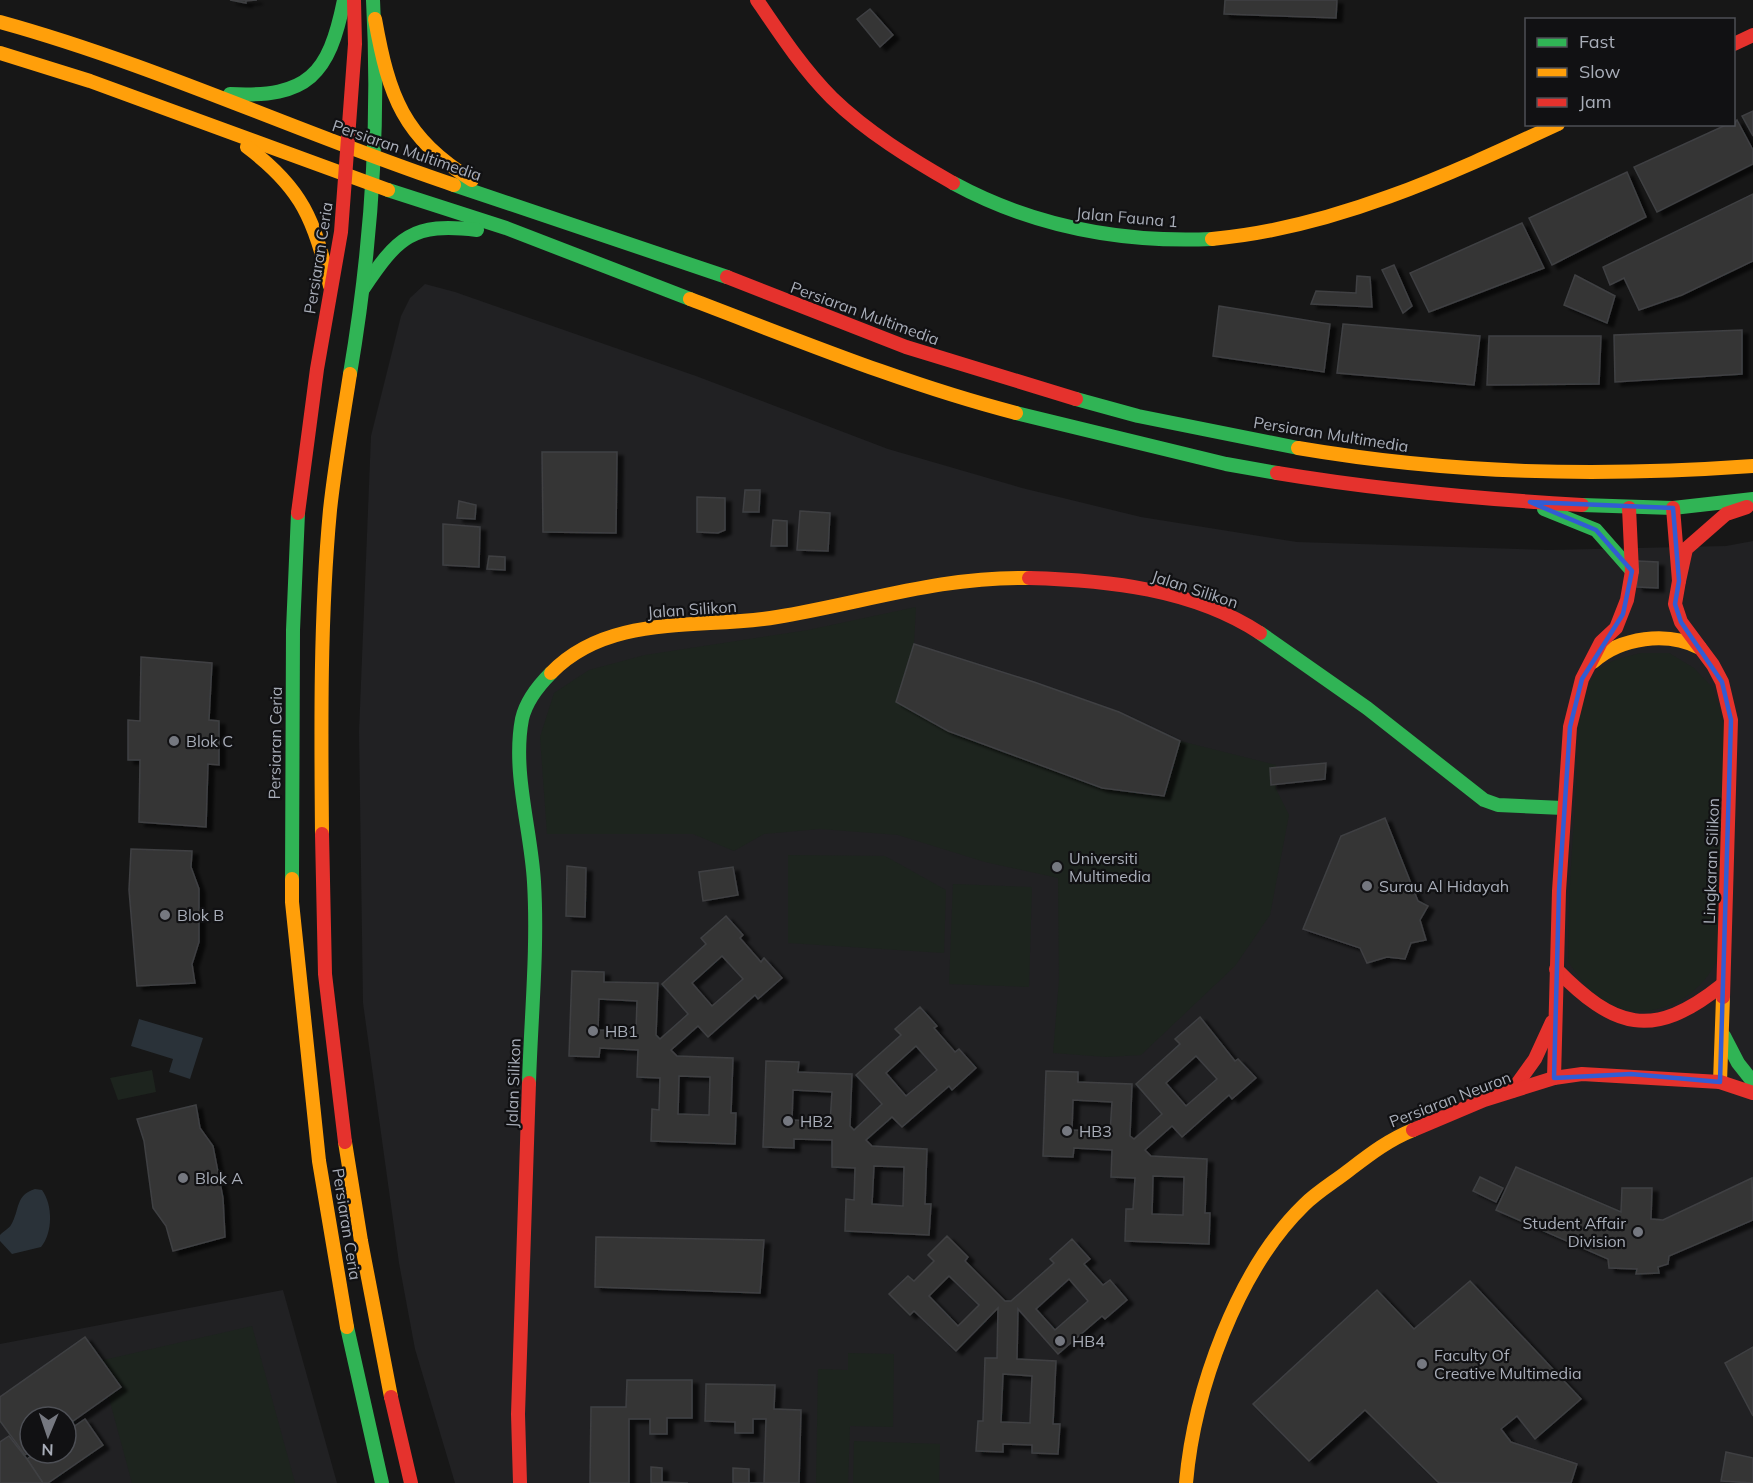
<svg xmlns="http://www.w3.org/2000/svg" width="1753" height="1483" font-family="Mulish,sans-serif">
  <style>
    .built { fill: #212123; fill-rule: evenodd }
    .green { fill: #1d241e }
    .water { fill: #2a3239 }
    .building { fill: #353536; stroke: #3f4043; stroke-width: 1.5; fill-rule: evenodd; filter: url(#shadow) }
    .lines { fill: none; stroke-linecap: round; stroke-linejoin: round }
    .fast { stroke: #30b455; stroke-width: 14 }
    .slow { stroke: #ff9f0a; stroke-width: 14 }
    .jam { stroke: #e5322d; stroke-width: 14 }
    .marked { fill: none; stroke: #325cd3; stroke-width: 4.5; stroke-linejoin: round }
    .poi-dot { fill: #757880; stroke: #111113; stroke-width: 2 }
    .labels { text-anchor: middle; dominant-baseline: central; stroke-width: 4.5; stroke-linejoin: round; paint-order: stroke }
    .street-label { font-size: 16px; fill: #a8adb8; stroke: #111113 }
    .poi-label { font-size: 16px; fill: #a8adb8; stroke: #111113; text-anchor: start }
  </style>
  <defs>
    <filter id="shadow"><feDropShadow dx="6" dy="4" stdDeviation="1.5" flood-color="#0009"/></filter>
  </defs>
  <rect width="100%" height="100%" fill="#171717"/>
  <g class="built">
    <path d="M425 284 455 292 696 376 888 449 1022 488 1141 517 1297 542 1549 550 1726 546 1753 541V1483H455L415 1349 399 1263 363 1003 359 732 371 436 401 316 410 298Z"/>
    <path d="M283 1290 337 1483H0V1344ZM30 1417H66V1453H30Z"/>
  </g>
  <g class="green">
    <path d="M916 607 914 644 896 701 948 731 1102 788 1164 795 1180 741 1276 765V789L1289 815 1270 915 1235 966 1141 1055 1107 1057 1053 1053 1059 980 1058 878 985 862 898 835 820 829 764 834 734 851 693 834H547L540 737 554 693 589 670 645 655 808 630Z"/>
    <path d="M1641 653H1669L1694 668 1713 688 1720 709 1725 730 1717 960C1698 1002 1648 1024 1605 1003 1591 995 1578 975 1568 962 1568 904 1572 847 1576 789 1578 753 1572 704 1596 673 1605 660 1626 657 1641 653Z"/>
    <path d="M788 855 885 856 946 890 944 953 788 943Z"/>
    <path d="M953 884 1032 887 1029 987 949 984Z"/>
    <path d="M152 1070 156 1092 118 1100 110 1078Z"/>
    <path d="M252 1326 295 1483H132L99 1361Z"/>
    <path d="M848 1353 894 1354 893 1427 850 1426 848 1483H816L818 1369 848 1370Z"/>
    <path d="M854 1441 940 1444 939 1483H853Z"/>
  </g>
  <g class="water">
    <path d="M139 1019 203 1038 190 1079 169 1072 173 1059 131 1046Z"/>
    <path d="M35 1189 42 1190C53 1205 53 1233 41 1247L12 1254 0 1241V1235C3 1232 9 1228 11 1225 20 1210 15 1195 35 1189Z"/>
  </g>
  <g class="building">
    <path d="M230 0H257L246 1V3Z"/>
    <path d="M1225 0H1337L1336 18 1224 14Z"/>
    <path d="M870 9 893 35 880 47 857 19Z"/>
    <path d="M1753 111V136L1742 116Z"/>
    <path d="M1737 120 1753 150V164L1657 212 1634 167 1728 124H1734Z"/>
    <path d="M1627 172 1646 217 1552 265 1529 218Z"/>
    <path d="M1753 194V261L1682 295 1639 310 1624 278 1610 285 1603 267Z"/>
    <path d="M1522 223 1544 268 1429 312 1410 273Z"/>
    <path d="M1394 265 1412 306 1403 313 1382 270Z"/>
    <path d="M1575 275 1615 296 1607 323 1564 305Z"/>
    <path d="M1357 276 1370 277 1372 307 1311 304 1316 291 1356 293Z"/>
    <path d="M1219 306 1330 324 1324 372 1213 356Z"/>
    <path d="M1343 324 1480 336 1474 385 1337 373Z"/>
    <path d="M1742 330V374L1615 382 1614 335Z"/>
    <path d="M1489 336H1601L1599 384 1487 385Z"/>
    <path d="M542 452H617L616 533 543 532Z"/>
    <path d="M745 490H760L759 512H743Z"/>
    <path d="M697 497 725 498V530L718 533 697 532Z"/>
    <path d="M459 501 476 505 475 519 457 518Z"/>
    <path d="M800 511 830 513 828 551 797 550Z"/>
    <path d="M773 520 787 521V546H771Z"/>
    <path d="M443 524 480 527 479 567 443 565Z"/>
    <path d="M489 556 505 557V570L487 569Z"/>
    <path d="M1638 561 1658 562V588L1637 587Z"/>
    <path d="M914 644 1034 682 1119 712 1180 741 1164 796 1102 788 948 731 896 702Z"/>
    <path d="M141 657 212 663 209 720 219 721V765L208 764 206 827 139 822 140 760H128V720L140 721Z"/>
    <path d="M1326 763 1325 779 1271 785 1270 768Z"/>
    <path d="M1385 818 1418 901 1428 906 1420 920 1426 940 1411 943 1405 959 1387 957 1367 963 1360 948 1303 929 1341 836Z"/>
    <path d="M131 849 192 851 191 867 199 889V942L192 964 195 983 137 986 129 890Z"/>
    <path d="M567 866 586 868 585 917 566 916Z"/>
    <path d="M733 867 738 895 703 901 699 872Z"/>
    <path d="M726 916 743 935 740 938 761 962 764 958 782 978 758 999 755 995 708 1037 698 1026 671 1050 677 1056 733 1058 731 1113H736L735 1144 651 1141 652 1109 659 1110 660 1078 637 1077 638 1050 600 1048 599 1057 569 1056 572 971 604 972V982L658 983 656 1035 660 1039 688 1014 662 984 706 944 701 938ZM722 956 743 979 712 1006 692 983ZM599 999 637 1001 636 1031 598 1030ZM679 1076 710 1077 709 1115 678 1114Z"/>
    <path d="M920 1007 937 1026 934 1028 955 1052 959 1049 976 1068 952 1090 949 1086 902 1127 892 1117 866 1140 872 1146 927 1149 925 1204H931L929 1235 845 1231 846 1199 854 1200 855 1168 832 1167V1140L794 1139V1148L763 1147 766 1061 799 1062 798 1072 852 1074 850 1126 854 1130 882 1104 856 1075 901 1035 895 1029ZM916 1046 937 1070 906 1096 886 1073ZM793 1090 832 1092 830 1122 792 1120ZM874 1166 904 1167 903 1206 872 1204Z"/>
    <path d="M1200 1017 1235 1061 1238 1059 1256 1078 1232 1099 1229 1095 1182 1137 1172 1126 1145 1150 1151 1156 1207 1159 1205 1213H1210L1209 1244 1125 1241 1126 1209H1133L1135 1178 1111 1177 1112 1150 1074 1148 1073 1157 1043 1156 1046 1071 1078 1072V1082L1132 1084 1130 1136 1134 1139 1162 1114 1136 1084 1180 1044 1175 1039ZM1196 1056 1217 1079 1186 1106 1166 1083ZM1073 1100 1112 1102 1110 1132 1072 1130ZM1153 1176 1184 1177 1183 1215 1152 1214Z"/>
    <path d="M196 1105 200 1128 213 1146 223 1198 225 1237 173 1251 166 1226 153 1208 144 1141 137 1119Z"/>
    <path d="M1516 1167 1621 1212 1622 1188H1652L1651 1219 1663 1220 1752 1178 1753 1220 1669 1256 1668 1264 1658 1267 1659 1273 1636 1274 1637 1269 1609 1268 1608 1259 1496 1210Z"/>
    <path d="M1480 1177 1503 1188 1496 1202 1473 1191Z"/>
    <path d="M947 1236 968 1257 965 1261 1005 1301H1011L1054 1263 1050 1259 1072 1239 1090 1259 1084 1264 1103 1285 1110 1280 1127 1300 1105 1319 1102 1316 1058 1354 1018 1309 1017 1359 1056 1361 1053 1424H1060L1058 1454 1032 1453V1445L1003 1444V1452L976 1451 978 1421H983L985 1358H997L998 1308 956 1351 914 1311 910 1315 889 1294 908 1276 914 1281 934 1261 928 1255ZM949 1276 979 1305 958 1326 929 1296ZM1069 1279 1088 1301 1055 1330 1036 1309ZM1003 1374 1032 1376 1030 1423 1001 1422Z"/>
    <path d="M596 1237 764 1240 760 1293 595 1287Z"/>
    <path d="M1470 1281 1581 1399 1535 1439 1517 1416 1501 1429 1511 1442 1577 1464 1571 1483H1439L1365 1410 1309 1461 1253 1404 1377 1290 1414 1329Z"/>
    <path d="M85 1337 121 1387 66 1426V1417H30V1451L25 1455 0 1421V1397Z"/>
    <path d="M1753 1347V1416L1725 1363Z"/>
    <path d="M627 1380H692V1418H667V1434H650V1419H629V1483H590L591 1407H626Z"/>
    <path d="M706 1384 775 1385 774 1409 801 1410 799 1483H733V1468L749 1469V1483H764L766 1419H753V1433H735V1422L705 1421Z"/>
    <path d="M85 1419 103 1445 48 1483H43L27 1459 36 1453H66V1432Z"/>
    <path d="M9 1436 27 1459 43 1483H0V1442Z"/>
    <path d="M1726 1452 1753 1458V1483L1721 1481Z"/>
    <path d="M651 1467 662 1468V1482L688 1483H651Z"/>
  </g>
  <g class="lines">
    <g class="fast">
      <path d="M230 94C308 98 329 75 344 0"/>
      <path d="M953 183C1034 227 1120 243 1212 239"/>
      <path d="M454 185 727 277"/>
      <path d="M388 190 506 228 690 299"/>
      <path d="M363 289C398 237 412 222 477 230"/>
      <path d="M350 374C371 250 380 126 373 0"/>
      <path d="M1076 399 1138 416 1298 448"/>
      <path d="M1016 413 1226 464 1277 473"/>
      <path d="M1582 505 1673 508 1753 499"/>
      <path d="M1544 509 1596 530 1632 571"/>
      <path d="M1260 633 1367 708 1484 800 1498 805 1563 808"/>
      <path d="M292 879 293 630 298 513"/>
      <path d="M1724 1036 1738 1063 1753 1082"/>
      <path d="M529 1083C531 1016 538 949 534 882 531 829 512 772 522 719 526 701 538 686 551 673"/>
      <path d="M347 1327 382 1483"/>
    </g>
    <g class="slow">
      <path d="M375 19C389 97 403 137 472 180"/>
      <path d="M0 22C156 65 301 134 454 185"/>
      <path d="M0 53 90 81 388 190"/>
      <path d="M247 147C303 189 314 220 330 286"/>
      <path d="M1212 239C1334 228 1448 175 1558 124"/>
      <path d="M690 299C798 340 904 384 1016 413"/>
      <path d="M1298 448C1451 474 1599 477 1753 466"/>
      <path d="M1593 662C1621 637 1667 631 1700 648"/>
      <path d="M551 673C610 612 702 630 777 617 863 603 940 576 1029 578"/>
      <path d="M322 834C321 726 320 617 330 510 335 464 343 419 350 374"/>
      <path d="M292 879V902L319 1161 347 1327"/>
      <path d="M1720 1082 1723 997"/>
      <path d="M345 1142 361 1241 391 1397"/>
      <path d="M1186 1483C1194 1391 1237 1270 1304 1205 1317 1192 1334 1182 1348 1171 1369 1155 1388 1140 1413 1130"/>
    </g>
    <g class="jam">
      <path d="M757 0C780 34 803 69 832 98 867 132 911 159 953 183"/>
      <path d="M1734 44 1753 35"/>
      <path d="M727 277 906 347 1076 399"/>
      <path d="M1277 473C1379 490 1479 499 1582 505"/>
      <path d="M1673 508 1679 581 1675 604 1681 622 1713 665 1722 682 1731 720 1723 997"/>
      <path d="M298 513 317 369 341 232 355 44 354 0"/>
      <path d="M1029 578C1107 580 1193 589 1260 633"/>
      <path d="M1679 581 1686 549 1726 514 1747 507"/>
      <path d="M322 834 325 974 345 1142"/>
      <path d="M1556 969C1614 1028 1652 1041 1722 985"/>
      <path d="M1554 1078 1559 891 1570 727 1582 679 1601 642 1616 628 1627 600 1632 571 1629 508"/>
      <path d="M1512 1091 1535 1059 1552 1022"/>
      <path d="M1413 1130 1484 1100 1554 1078 1582 1074 1720 1082 1753 1093"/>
      <path d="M391 1397 411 1483"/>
      <path d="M520 1483 518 1414 529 1083"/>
    </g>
  </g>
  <path class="marked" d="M1530 502 1673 508 1679 581 1675 604 1681 622 1722 682 1731 720 1720 1082 1631 1074 1554 1078 1559 891 1570 727 1582 679 1623 614 1632 571 1596 530Z"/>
  <g class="poi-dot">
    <circle cx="174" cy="741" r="6"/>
    <circle cx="1057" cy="867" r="6"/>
    <circle cx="1367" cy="886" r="6"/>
    <circle cx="165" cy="915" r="6"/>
    <circle cx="593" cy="1031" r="6"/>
    <circle cx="788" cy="1121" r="6"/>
    <circle cx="1067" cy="1131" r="6"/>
    <circle cx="183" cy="1178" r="6"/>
    <circle cx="1638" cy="1232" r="6"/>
    <circle cx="1060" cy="1341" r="6"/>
    <circle cx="1422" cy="1364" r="6"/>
  </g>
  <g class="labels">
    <g class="street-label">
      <text transform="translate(407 150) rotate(19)">Persiaran Multimedia</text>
      <text transform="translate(1127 217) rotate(5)">Jalan Fauna 1</text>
      <text transform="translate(318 258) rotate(-81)">Persiaran Ceria</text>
      <text transform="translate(865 313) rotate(20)">Persiaran Multimedia</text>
      <text transform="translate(1331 434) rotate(9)">Persiaran Multimedia</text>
      <text transform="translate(1195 589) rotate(18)">Jalan Silikon</text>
      <text transform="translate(692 609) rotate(-4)">Jalan Silikon</text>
      <text transform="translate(275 743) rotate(-89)">Persiaran Ceria</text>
      <text transform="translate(1711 861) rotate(-88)">Lingkaran Silikon</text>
      <text transform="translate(513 1083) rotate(-88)">Jalan Silikon</text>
      <text transform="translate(1450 1099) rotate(-21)">Persiaran Neuron</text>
      <text transform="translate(347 1224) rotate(81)">Persiaran Ceria</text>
    </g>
    <g class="poi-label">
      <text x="186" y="741">Blok C</text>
      <text x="1069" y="858">Universiti<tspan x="1069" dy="18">Multimedia</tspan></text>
      <text x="1379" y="886">Surau Al Hidayah</text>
      <text x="177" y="915">Blok B</text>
      <text x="605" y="1031">HB1</text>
      <text x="800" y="1121">HB2</text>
      <text x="1079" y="1131">HB3</text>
      <text x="195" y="1178">Blok A</text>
      <text x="1626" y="1223" text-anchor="end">Student Affair<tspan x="1626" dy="18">Division</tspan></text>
      <text x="1072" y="1341">HB4</text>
      <text x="1434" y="1355">Faculty Of<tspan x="1434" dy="18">Creative Multimedia</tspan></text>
    </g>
  </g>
  <rect x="1525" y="18" width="210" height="108" fill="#111113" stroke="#4d4f55" stroke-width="1.5"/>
  <rect x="1537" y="38" width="30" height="9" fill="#30b455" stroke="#4d4f55" stroke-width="1.5"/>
  <text x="1579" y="48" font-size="18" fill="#a8adb8">Fast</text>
  <rect x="1537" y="68" width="30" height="9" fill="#ff9f0a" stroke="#4d4f55" stroke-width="1.5"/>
  <text x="1579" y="78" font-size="18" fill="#a8adb8">Slow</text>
  <rect x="1537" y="98" width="30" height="9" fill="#e5322d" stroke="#4d4f55" stroke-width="1.5"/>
  <text x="1579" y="108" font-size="18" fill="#a8adb8">Jam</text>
  <g transform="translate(48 1435) rotate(182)"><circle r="28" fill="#111113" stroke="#4d4f55" stroke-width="1.5"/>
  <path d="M0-4.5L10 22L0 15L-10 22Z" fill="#757880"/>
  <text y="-9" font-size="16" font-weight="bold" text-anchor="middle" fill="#a8adb8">N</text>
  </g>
</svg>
